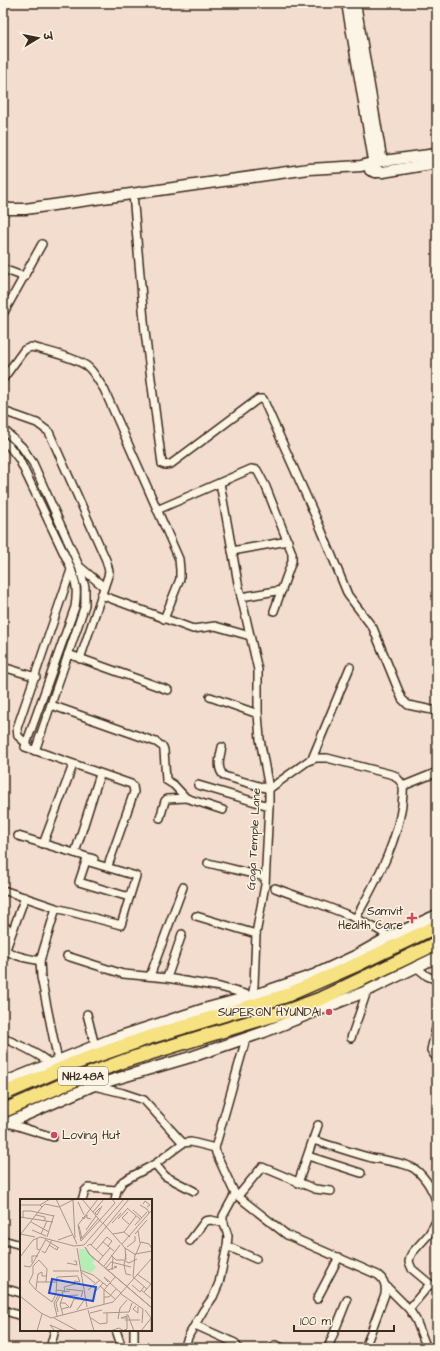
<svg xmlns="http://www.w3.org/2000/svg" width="440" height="1351" font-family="'Architects Daughter','Playpen Sans Deva',sans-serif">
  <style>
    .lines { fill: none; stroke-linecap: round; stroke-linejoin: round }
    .street-casing { stroke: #3b2a1e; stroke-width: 10 }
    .secondary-casing { stroke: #3b2a1e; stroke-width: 13 }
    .highway-casing { stroke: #3b2a1e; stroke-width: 16 }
    .street { stroke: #fcf5e5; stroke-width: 7 }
    .secondary { stroke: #fcf5e5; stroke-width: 10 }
    .highway { stroke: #f7e281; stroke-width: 13 }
    .poi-dot { fill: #d1495b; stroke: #fcf5e5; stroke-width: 1.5 }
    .labels { text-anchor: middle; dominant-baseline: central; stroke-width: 3; stroke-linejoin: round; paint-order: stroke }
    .shield { fill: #fcf5e5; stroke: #75675a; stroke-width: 1 }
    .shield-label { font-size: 11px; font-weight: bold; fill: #3b2a1e }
    .street-label { font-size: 12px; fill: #3b2a1e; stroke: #fcf5e5 }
    .poi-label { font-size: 12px; fill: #3b2a1e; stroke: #fcf5e5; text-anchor: end }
    .inset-road { fill: none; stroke: #a99588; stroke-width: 1 }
    .view { fill: #1d4ed8; fill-opacity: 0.15; stroke: #1d4ed8; stroke-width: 2 }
    .inset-edge { fill: none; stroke: #3b2a1e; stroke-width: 2 }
  </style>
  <rect width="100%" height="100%" fill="#f3ddce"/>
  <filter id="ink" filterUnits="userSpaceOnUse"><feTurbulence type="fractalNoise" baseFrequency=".025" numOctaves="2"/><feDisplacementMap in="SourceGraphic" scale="8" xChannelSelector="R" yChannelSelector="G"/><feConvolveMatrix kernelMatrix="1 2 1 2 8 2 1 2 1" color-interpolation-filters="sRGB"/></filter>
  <g filter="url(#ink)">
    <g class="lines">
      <g class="street-casing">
        <g id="street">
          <path d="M133 194 145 332 162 464 165 465 171 464 258 399H263L321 529 348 595 373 628 402 699 408 705 437 711"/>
          <path d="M3 269 25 277"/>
          <path d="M3 314 42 244"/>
          <path d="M3 379 24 350 31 347 36 348C50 352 80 359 89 368 95 374 99 382 104 389L179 559 180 570V579L164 619"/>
          <path d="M3 411 37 423 49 432 106 560 109 571 108 576 80 659"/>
          <path d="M3 429 22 447 33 463 79 566 85 587V605L35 751"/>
          <path d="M3 441 9 446 19 459 69 564C76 582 78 588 75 607L25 747 131 784 133 786 134 792 109 863"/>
          <path d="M157 510 251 469 257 470 266 487 292 553V561L274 611"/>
          <path d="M232 551 288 541"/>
          <path d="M79 566 104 587"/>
          <path d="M101 595 193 629 215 626 250 636"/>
          <path d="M241 597 282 590"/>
          <path d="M68 654 168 690"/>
          <path d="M3 667 36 677"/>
          <path d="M210 697 258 714"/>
          <path d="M51 705 156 742 163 747 164 750 166 780 174 785 186 798 223 810"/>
          <path d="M27 744 18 736 17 728 71 570"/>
          <path d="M222 747C220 757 216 768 224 776L269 789 308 761 316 758H327L394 775C397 778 402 782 403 787 404 792 402 800 402 805 396 847 375 882 356 918"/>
          <path d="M312 759 350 667"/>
          <path d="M198 785 269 806"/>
          <path d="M403 786 435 773 437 771"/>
          <path d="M160 818 165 801 167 799 186 798"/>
          <path d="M18 836 94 859"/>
          <path d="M43 844 73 765"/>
          <path d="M75 853 100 774"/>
          <path d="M208 863 265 877"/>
          <path d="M275 888C311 902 359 915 389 937"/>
          <path d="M3 890 56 908 121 925 136 876 86 861 79 882 129 897"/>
          <path d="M25 897 6 949C10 956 32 959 40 961"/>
          <path d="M56 908 40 961 41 977 58 1061"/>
          <path d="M196 916 256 934"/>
          <path d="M3 927 7 928 3 940"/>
          <path d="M67 956 123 974 167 978 220 987 252 996 254 986 256 934 265 885 269 806V789L260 739 258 714V670L238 583 220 483"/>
          <path d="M416 967 427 976 437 980"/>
          <path d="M150 976 183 887"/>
          <path d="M167 978 182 934"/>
          <path d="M87 1014 95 1046"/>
          <path d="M437 1024 431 1050 434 1055 437 1056"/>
          <path d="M3 1038C20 1045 36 1052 51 1064"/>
          <path d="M351 1038 367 991"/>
          <path d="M246 1039 215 1148 216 1153 235 1194 287 1235 378 1275C385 1280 386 1286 385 1294L365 1348"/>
          <path d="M3 1075 10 1080"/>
          <path d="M94 1086 123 1093 144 1100 183 1143"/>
          <path d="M8 1123 53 1137"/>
          <path d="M313 1140C333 1146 352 1153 372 1158 383 1160 408 1163 416 1170 426 1178 434 1192 437 1204"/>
          <path d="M308 1156 361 1173"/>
          <path d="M155 1164 165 1176 194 1191"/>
          <path d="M298 1183 318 1125"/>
          <path d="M238 1196 262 1167 315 1189 331 1191"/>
          <path d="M82 1200 85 1191 88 1188 117 1190"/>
          <path d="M115 1200 117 1190 123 1181 155 1164 183 1143 191 1142 215 1148"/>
          <path d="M437 1220 429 1234 412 1253 410 1257 409 1262 412 1269 430 1284 437 1287"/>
          <path d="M3 1240 21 1245"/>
          <path d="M190 1241 205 1221 211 1220 224 1223"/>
          <path d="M227 1246 256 1259"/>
          <path d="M386 1286 409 1309 416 1320 426 1346"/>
          <path d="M3 1288 21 1293"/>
          <path d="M317 1299 339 1257"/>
          <path d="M409 1309 430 1284"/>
          <path d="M3 1310 21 1316"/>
          <path d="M195 1325 235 1343 238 1348"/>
          <path d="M116 1330 122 1348"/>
          <path d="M134 1330V1343L139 1348"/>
          <path d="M275 1345 283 1348"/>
          <path d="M50 1348 55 1330"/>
          <path d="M184 1348 189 1335 203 1311 213 1297 219 1283 227 1246 228 1236 223 1221V1216L235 1194"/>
          <path d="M328 1348 347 1300"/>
        </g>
      </g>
      <g class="secondary-casing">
        <g id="secondary">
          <path d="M347 3 376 172"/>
          <path d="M355 3 381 157"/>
          <path d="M370 170 376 172H383L437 163"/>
          <path d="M3 207 10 209H25L230 180 309 169 361 166 375 162 437 154"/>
          <path d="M3 1083 112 1039 204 1009 252 996 314 975 355 956 389 937 437 915"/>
          <path d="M3 1125 92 1086 194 1056 264 1032 367 991 437 957"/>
        </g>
      </g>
      <g class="highway-casing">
        <g id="highway">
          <path d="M3 1094 75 1063 147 1038 285 996 358 964 437 926"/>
          <path d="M3 1111 81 1077 127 1060 290 1010 320 999 437 943"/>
        </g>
      </g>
      <use href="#street" class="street"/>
      <use href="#secondary" class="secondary"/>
      <use href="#highway" class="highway"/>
    </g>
  </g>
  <g class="poi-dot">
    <path d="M410 912h4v4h4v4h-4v4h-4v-4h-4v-4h4z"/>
    <circle cx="329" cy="1012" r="4"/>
    <circle cx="54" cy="1135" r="4"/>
  </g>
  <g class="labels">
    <rect class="shield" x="58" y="1067" width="50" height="18" rx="3"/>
    <g class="shield-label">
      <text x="83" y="1076">NH248A</text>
    </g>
    <g class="street-label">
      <text transform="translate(254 839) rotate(-87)">Goga Temple Lane</text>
    </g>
    <g class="poi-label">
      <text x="403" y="911">Samvit<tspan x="403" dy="14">Health Care</tspan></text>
      <text x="321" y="1012">SUPERON HYUNDAI</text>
      <text x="62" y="1135" text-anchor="start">Loving Hut</text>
    </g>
  </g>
  <g transform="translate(20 1199)">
    <rect width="132" height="132" fill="#f3ddce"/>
    <path d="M59 50H64L75 61 72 64 76 68 71 74 60 70Z" fill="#b3efb5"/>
    <path class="inset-road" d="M36 0 57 45M62 0 82 24M78 0 58 26 61 42 80 21M53 1 55 39M58 3 64 16M123 5 125 2 130 6 127 8M0 6H20L30 0M20 6 22 8 25 5 39 8 55 0M120 6 127 10 129 14M80 9 75 14 77 16 82 7M107 9 120 20M113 11 122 19M73 13 84 0M108 13 102 19 109 25M16 16 25 18V22M0 18 33 23M62 18 64 20 67 16V19L71 20M3 19V12H11L34 17M98 20 108 9M80 21 95 4 92 0M11 23 29 33M83 24 105 49 116 56M92 24 101 14M115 26 127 13M59 27 62 40M86 28 109 0M12 31 26 37M66 31 76 17M118 32 120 44M104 33 116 17M0 35 15 38M21 35 27 22M93 35 104 33 110 38M115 35 127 21M0 36 22 8M27 38 34 16M17 39V50L20 51M62 39 78 20M26 41 39 49M38 41 52 36M83 43 94 52M102 45 131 12M29 46 37 51 38 48M71 46 86 28M67 47 70 45 83 57M107 48 115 42V37M57 49 67 108M105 49 106 61M76 51 87 38 92 42 88 47M22 52 25 54 32 41M106 55 104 66 106 75 111 76M115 55 113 78 127 90M115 55 132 52M116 55 121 43 129 45 132 50M91 56 96 61H104M0 58 13 41 20 38 54 47 64 46 104 0M105 62 109 64 117 60M78 63 90 49M12 64V57H18M47 64 57 66 56 62H54M4 67 10 68 13 64 26 40M84 67 100 46M86 69 91 63 111 68M60 71 73 76 87 87M88 71 97 68 94 67M92 71 93 58M33 72H59M61 73 75 84M18 75 22 73V77H27M117 75 131 85M17 83H37M88 83 84 78 90 83M90 84 101 94M112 86 120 93 124 88M80 87 95 100M16 90 18 75M46 90 63 92 61 98M16 91 32 103 36 95 37 78 58 77M16 91 9 83 13 75V67L19 61 27 70 26 83M36 91 45 92 44 88 55 85 54 82 60 83 58 78M68 91 80 81M121 91 132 100M75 93 83 84M124 93 132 84M101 95 123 110 122 124M0 97 21 114 31 119 93 103 132 59M43 97 42 93 50 92M84 98H89L96 90M40 104H45L49 108 42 110M52 105 50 109 54 100H58M84 105V91L95 78M116 107 113 110 118 114V108M132 109 70 56 65 48 69 55 132 109M57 111 65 100M68 111 74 132M125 111 131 119V132M38 113 36 104 40 97M70 114 82 111M83 114 109 113 112 104M43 116 40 105 43 97 58 96M108 116 114 132M37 117 34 104 39 95M107 117 101 119H107M34 119 58 132M71 119 80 125 87 124V114M98 120 100 109 107 101M105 121H120M34 131 30 126 44 132M104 131 107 130V115M17 132 22 115M90 132 99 129 104 132M121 132 132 118"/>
    <path class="view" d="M32 80 76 88 73 102 29 94Z"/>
    <rect width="132" height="132" class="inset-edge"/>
  </g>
  <rect width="440" height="1351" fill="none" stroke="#fcf5e5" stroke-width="16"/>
  <rect x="8" y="8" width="424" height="1335" fill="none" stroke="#3b2a1e" stroke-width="1.5" filter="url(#ink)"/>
  <g transform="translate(38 38) rotate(80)" stroke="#fcf5e5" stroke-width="3" paint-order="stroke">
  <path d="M0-3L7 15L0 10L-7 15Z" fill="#3b2a1e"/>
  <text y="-6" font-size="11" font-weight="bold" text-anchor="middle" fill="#3b2a1e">उ</text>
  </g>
  <path d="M294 1325v6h100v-6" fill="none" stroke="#3b2a1e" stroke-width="2"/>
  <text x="300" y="1325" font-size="12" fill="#3b2a1e" stroke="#fcf5e5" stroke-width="3" paint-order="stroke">100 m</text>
</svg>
